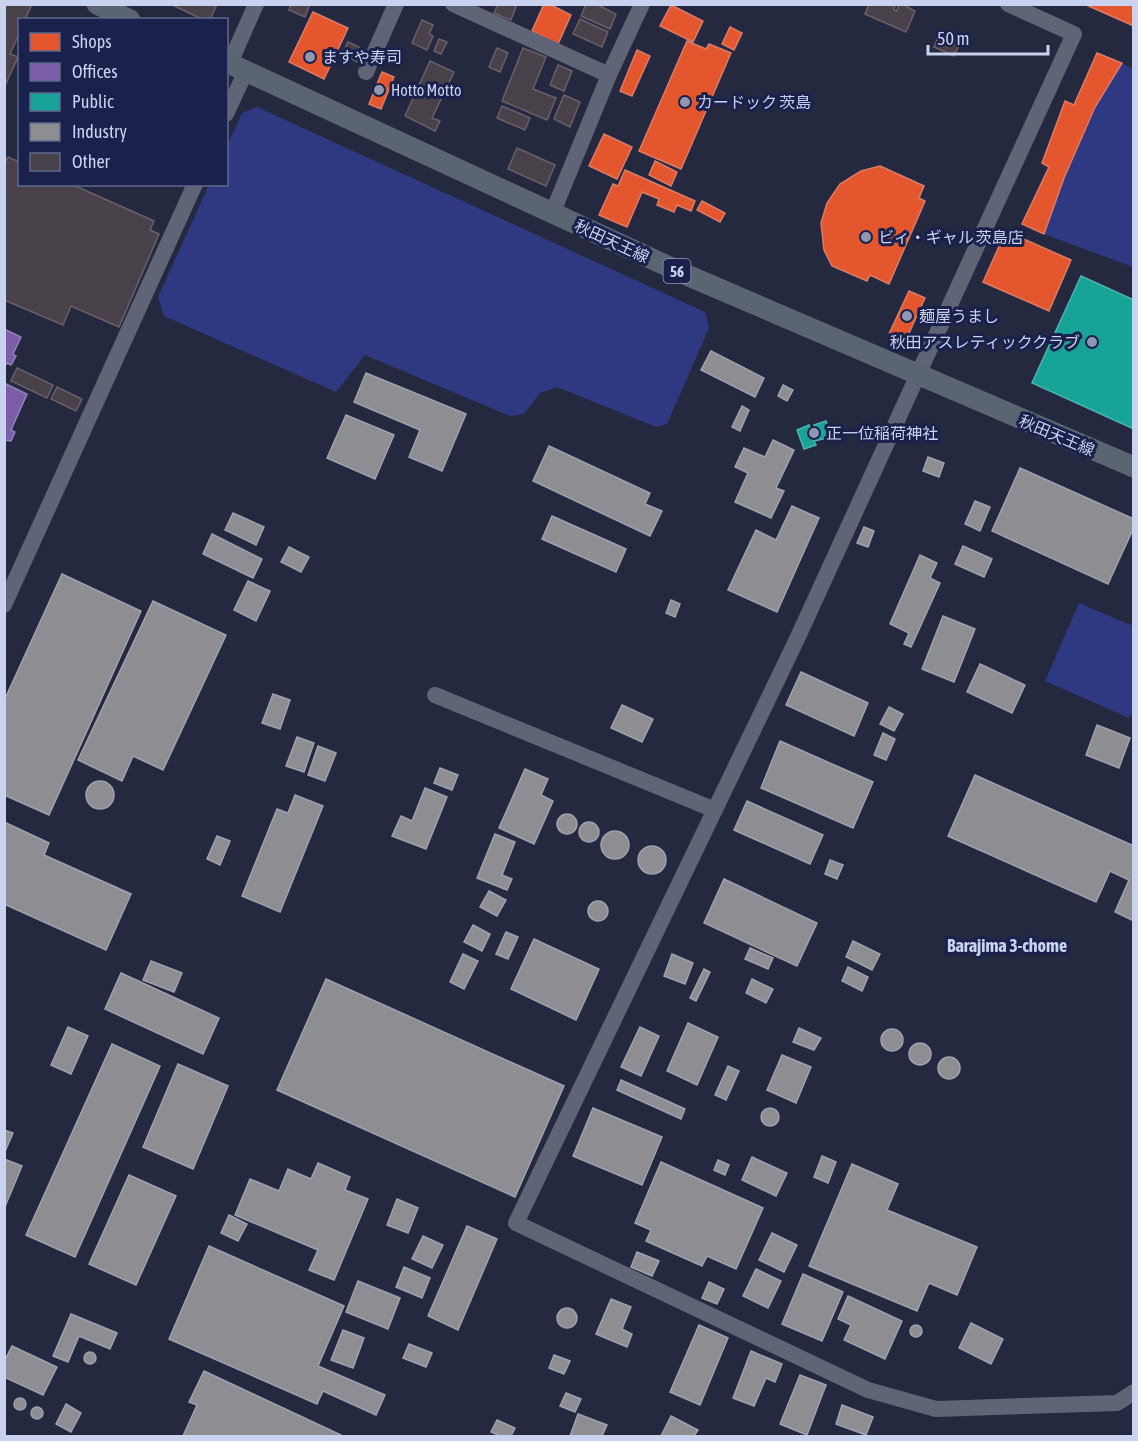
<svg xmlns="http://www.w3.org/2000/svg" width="1138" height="1441" font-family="'Asap Condensed','Noto Sans JP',sans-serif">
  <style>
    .green { fill: #2e3981 }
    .shops { fill: #e4572e; stroke: #dc7c68; stroke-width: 1.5 }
    .offices { fill: #7b5ea7; stroke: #9281bc; stroke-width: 1.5 }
    .public { fill: #17a398; stroke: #4cb1b2; stroke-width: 1.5 }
    .industry { fill: #8d8d92; stroke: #9fa2ae; stroke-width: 1.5 }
    .building { fill: #494149; stroke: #6a5f68; stroke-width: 1.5 }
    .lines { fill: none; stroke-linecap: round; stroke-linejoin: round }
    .minor { stroke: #5f6476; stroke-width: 16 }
    .major { stroke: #5a6571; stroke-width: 21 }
    .poi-dot { fill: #9097b1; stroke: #19214c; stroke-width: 2 }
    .labels { text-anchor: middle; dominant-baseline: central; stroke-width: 6; stroke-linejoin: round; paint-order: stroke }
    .shield { fill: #19214c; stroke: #949dbd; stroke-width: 1.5 }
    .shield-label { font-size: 15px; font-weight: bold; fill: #c9d2ee }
    .poi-label { font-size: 16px; fill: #c9d2ee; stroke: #19214c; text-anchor: start }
    .street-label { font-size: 16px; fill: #c9d2ee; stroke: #19214c }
    .neighbourhood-label { font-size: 18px; font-weight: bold; fill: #c9d2ee; stroke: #19214c }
  </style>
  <rect width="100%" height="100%" fill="#252940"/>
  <g class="green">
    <path d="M1122 63 1133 69V267L1044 234 1064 178 1095 107Z"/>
    <path d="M257 107 705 312 709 328 667 424 656 427 557 387 540 393 524 414 510 416 365 355 336 392 164 316 158 297 209 185 226 184 227 146 242 113Z"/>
    <path d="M1079 603 1133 626 1134 708 1129 718 1045 681Z"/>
  </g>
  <g class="shops">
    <path d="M544 4H554L553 6 571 15 558 44 532 31Z"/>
    <path d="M1084 4H1134V26Z"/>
    <path d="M671 5 703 21 693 42 660 26Z"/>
    <path d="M313 12 348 28 324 79 289 62Z"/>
    <path d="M730 27 742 33 734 50 722 44Z"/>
    <path d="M687 41 706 49 709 44 731 53 681 169 639 151Z"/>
    <path d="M637 50 650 56 632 96 620 91Z"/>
    <path d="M1097 53 1122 63 1095 107 1064 178 1044 234 1022 224 1049 167 1042 163 1065 101 1074 105Z"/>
    <path d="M382 72 394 77 381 109 369 104Z"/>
    <path d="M604 134 632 147 617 179 589 166Z"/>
    <path d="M655 161 677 172 671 186 649 175Z"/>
    <path d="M880 166 924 186 919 198 925 201 889 284 870 275 867 281 832 266 824 250 821 223 827 203 840 184 861 171Z"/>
    <path d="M625 170 695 201 691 211 677 205 674 212 657 205 659 199 642 192 627 227 599 215 613 184 618 186Z"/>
    <path d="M702 201 725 213 720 222 697 210Z"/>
    <path d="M1006 231 1071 260 1049 311 983 282Z"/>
    <path d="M909 291 925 298 905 342 889 334Z"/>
  </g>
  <g class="offices">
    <path d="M4 329 21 337 13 354 16 356 11 365 7 363 4 367Z"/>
    <path d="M4 383 27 394 11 430 15 432 11 441 4 440Z"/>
  </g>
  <g class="public">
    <path d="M1081 276 1134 300V429L1032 383Z"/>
    <path d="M826 421 832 437 814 441 816 445 804 449 797 430 809 425 811 429 815 427 814 425Z"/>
  </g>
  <g class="industry">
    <path d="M711 351 764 378 755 397 701 370Z"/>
    <path d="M366 373 466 414 442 471 409 457 420 430 354 402Z"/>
    <path d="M783 385 793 390 787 401 778 396Z"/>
    <path d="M742 406 749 410 740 431 732 427Z"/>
    <path d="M346 415 394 435 375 479 327 458Z"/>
    <path d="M773 440 794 450 776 488 784 491 771 518 735 502 748 473 735 467 744 448 765 457Z"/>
    <path d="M549 446 650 493 645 504 662 511 650 536 533 481Z"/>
    <path d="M928 457 944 463 939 477 923 471Z"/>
    <path d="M1020 468 1134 519V527L1108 584 992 531Z"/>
    <path d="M975 501 990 507 980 531 965 524Z"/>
    <path d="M792 506 819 518 777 612 728 590 756 530 776 540Z"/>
    <path d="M233 513 264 527 256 545 225 530Z"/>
    <path d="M552 516 626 549 616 572 542 539Z"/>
    <path d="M864 527 874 531 868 547 857 543Z"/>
    <path d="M212 534 262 559 253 578 203 554Z"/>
    <path d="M963 546 992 559 984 577 955 564Z"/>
    <path d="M289 547 309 557 301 572 281 562Z"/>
    <path d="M920 555 937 563 930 578 940 583 911 647 904 644 909 633 890 624Z"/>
    <path d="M62 574 141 611 49 815 4 795V701Z"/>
    <path d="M248 581 270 591 256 621 234 610Z"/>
    <path d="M671 600 680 604 675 617 666 613Z"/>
    <path d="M153 601 226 635 163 770 133 756 122 781 78 760Z"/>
    <path d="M943 616 975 629 954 682 922 669Z"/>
    <path d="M980 664 1025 685 1012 713 967 692Z"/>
    <path d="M801 672 868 703 854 736 786 705Z"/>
    <path d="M273 694 290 700 280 729 262 723Z"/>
    <path d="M622 705 653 719 642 742 611 728Z"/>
    <path d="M889 707 903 714 894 731 880 724Z"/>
    <path d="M1097 725 1130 738 1119 768 1086 755Z"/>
    <path d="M883 733 895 739 886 760 874 755Z"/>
    <path d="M297 737 314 743 304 772 286 766Z"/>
    <path d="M780 741 873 782 853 828 761 788Z"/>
    <path d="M318 746 336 753 325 781 308 775Z"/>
    <path d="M440 768 458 775 452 790 434 783Z"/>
    <path d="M525 769 548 779 541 795 553 801 534 844 499 828Z"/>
    <path d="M975 775 1134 846V921L1115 912 1129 880 1110 871 1096 902 948 836Z"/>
    <circle cx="100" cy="795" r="14"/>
    <path d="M425 788 447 797 426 849 392 836 401 816 412 821Z"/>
    <path d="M295 795 323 806 280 912 242 896 277 809 288 813Z"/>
    <path d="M747 801 823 835 810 864 734 830Z"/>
    <circle cx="567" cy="824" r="10"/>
    <circle cx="589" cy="832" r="10"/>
    <path d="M4 822 49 843 44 855 131 894 106 950 4 904Z"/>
    <circle cx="615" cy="845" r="14"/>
    <path d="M495 834 515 842 502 875 512 879 507 890 477 878Z"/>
    <path d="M217 836 230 841 220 865 207 859Z"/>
    <circle cx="652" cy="860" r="14"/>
    <path d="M830 860 843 865 837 879 825 874Z"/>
    <path d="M724 879 817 923 797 966 704 923Z"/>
    <path d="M489 891 506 900 497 916 480 907Z"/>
    <circle cx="598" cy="911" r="10"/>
    <path d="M473 925 490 934 482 951 464 942Z"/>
    <path d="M506 932 518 937 508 959 496 954Z"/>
    <path d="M534 939 599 969 576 1020 511 989Z"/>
    <path d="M853 941 880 954 872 970 846 957Z"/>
    <path d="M750 948 773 958 768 969 745 959Z"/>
    <path d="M463 954 478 961 464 989 450 982Z"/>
    <path d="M672 954 693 963 685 984 664 976Z"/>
    <path d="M151 961 182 973 174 992 143 980Z"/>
    <path d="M848 967 868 977 862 991 842 981Z"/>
    <path d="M704 969 710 972 696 1001 690 998Z"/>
    <path d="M121 973 219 1018 203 1054 105 1009Z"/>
    <path d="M326 979 564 1086 515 1197 277 1090Z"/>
    <path d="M752 979 773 989 766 1003 746 993Z"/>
    <path d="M688 1023 718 1037 697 1085 667 1071Z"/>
    <path d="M68 1027 88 1036 71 1074 51 1065Z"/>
    <path d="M640 1027 659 1036 641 1076 621 1067Z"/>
    <path d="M799 1028 821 1038 814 1050 793 1042Z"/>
    <circle cx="892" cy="1040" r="11"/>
    <circle cx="920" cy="1054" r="11"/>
    <path d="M112 1044 160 1066 75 1257 26 1235Z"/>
    <path d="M782 1055 811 1067 796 1103 767 1090Z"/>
    <circle cx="949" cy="1068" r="11"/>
    <path d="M178 1064 228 1086 193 1169 143 1147Z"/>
    <path d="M728 1066 739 1071 726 1100 715 1095Z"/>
    <path d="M621 1080 685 1109 681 1119 617 1090Z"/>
    <path d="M593 1108 662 1137 642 1185 573 1156Z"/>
    <circle cx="770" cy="1117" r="9"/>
    <path d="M4 1130 13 1133 4 1154Z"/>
    <path d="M822 1156 836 1162 828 1183 814 1177Z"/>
    <path d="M752 1157 787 1173 776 1196 742 1180Z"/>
    <path d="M4 1159 22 1166 4 1209Z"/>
    <path d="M718 1160 729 1165 725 1175 714 1170Z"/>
    <path d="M661 1162 763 1208 736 1269 707 1256 702 1266 646 1241 651 1230 635 1223Z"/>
    <path d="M318 1163 350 1177 345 1190 368 1199 334 1280 309 1270 318 1250 235 1215 250 1179 279 1191 288 1169 311 1179Z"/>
    <path d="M852 1164 898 1184 887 1210 977 1247 957 1295 929 1283 917 1311 809 1266Z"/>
    <path d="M129 1175 176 1196 136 1285 89 1264Z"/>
    <path d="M397 1199 418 1208 408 1233 387 1225Z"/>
    <path d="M229 1215 247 1224 238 1241 221 1233Z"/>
    <path d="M467 1226 497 1239 458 1330 428 1316Z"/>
    <path d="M772 1233 797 1245 784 1272 759 1260Z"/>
    <path d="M423 1236 443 1245 432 1268 412 1259Z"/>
    <path d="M209 1246 344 1306 318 1366 385 1395 376 1415 323 1391 317 1404 169 1339Z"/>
    <path d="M637 1252 659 1261 652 1276 631 1267Z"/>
    <path d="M404 1267 430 1278 422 1298 396 1287Z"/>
    <path d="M756 1269 781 1281 768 1308 743 1296Z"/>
    <path d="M803 1274 843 1292 822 1341 782 1324Z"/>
    <path d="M358 1281 400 1298 388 1329 346 1312Z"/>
    <path d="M709 1282 724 1289 717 1304 702 1298Z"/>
    <path d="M848 1296 902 1321 885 1359 844 1340 851 1325 838 1319Z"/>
    <path d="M611 1299 631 1307 622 1329 632 1334 627 1347 596 1334Z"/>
    <circle cx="567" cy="1318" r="10"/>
    <path d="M71 1314 117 1333 110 1349 79 1336 68 1362 53 1356Z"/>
    <path d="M971 1323 1003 1339 991 1364 959 1348Z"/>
    <path d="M699 1325 728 1338 700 1405 670 1392Z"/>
    <circle cx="916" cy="1331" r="6"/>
    <path d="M343 1330 364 1338 353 1368 331 1360Z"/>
    <path d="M409 1344 432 1353 426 1367 403 1358Z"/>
    <path d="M12 1346 57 1367 43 1395 4 1377V1362Z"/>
    <path d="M751 1351 782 1364 775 1382 766 1378 754 1406 733 1398Z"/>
    <circle cx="90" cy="1358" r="6"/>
    <path d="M554 1355 570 1361 564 1374 549 1368Z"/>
    <path d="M204 1371 343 1436H183L197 1405 189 1402Z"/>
    <path d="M800 1375 826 1385 807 1435 780 1424Z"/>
    <path d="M566 1393 581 1399 575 1412 560 1406Z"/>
    <circle cx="20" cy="1404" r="6"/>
    <path d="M66 1404 81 1413 71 1432 56 1424Z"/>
    <path d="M842 1405 873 1417 866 1435 836 1424Z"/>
    <circle cx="37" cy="1413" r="6"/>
    <path d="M578 1414 607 1425 602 1436H570Z"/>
    <path d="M671 1416 698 1430 694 1436H661Z"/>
    <path d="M497 1420 515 1428 511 1436H500L491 1432Z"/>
  </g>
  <g class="building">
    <path d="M4 4H32L25 20H20V32L10 54 18 57 4 88Z"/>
    <path d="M170 4H217L210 20H204Z"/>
    <path d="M291 4H310L305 17 289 10Z"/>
    <path d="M498 4H517L511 20 494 13Z"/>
    <path d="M586 4H596L616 14 610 29 581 16Z"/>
    <path d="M869 4H895L894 10 897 11 899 4H902L915 11 906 32 865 14Z"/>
    <path d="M580 19 608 32 602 47 573 34Z"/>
    <path d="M422 20 433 25 429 34 433 36 427 50 412 43Z"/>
    <path d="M939 34 960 43 954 56 934 47Z"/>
    <path d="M439 39 447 42 441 54 434 51Z"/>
    <path d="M348 42 363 49 357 62 342 54Z"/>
    <path d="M497 48 508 53 500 72 489 67Z"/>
    <path d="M523 48 546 57 533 89 556 98 547 120 502 101Z"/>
    <path d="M430 61 454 72 432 118 440 121 435 131 405 116Z"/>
    <path d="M558 65 572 71 564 91 550 85Z"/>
    <path d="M564 95 580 102 570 127 554 119Z"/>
    <path d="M502 106 530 118 525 130 497 118Z"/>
    <path d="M517 148 555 165 546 186 508 169Z"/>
    <path d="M8 157 20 162V184H71L154 221 150 230 159 234 119 327 71 306 63 325 4 300V165Z"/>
    <path d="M17 368 53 385 47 398 11 381Z"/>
    <path d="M57 387 82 399 76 411 51 399Z"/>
  </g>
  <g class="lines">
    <g class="minor">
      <path d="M453 4 609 75"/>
      <path d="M1008 4 1074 34 797 639 516 1223 868 1390 936 1409 1117 1403 1134 1392"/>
      <path d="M230 63 256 4"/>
      <path d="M366 72 396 4"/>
      <path d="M226 114 246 71"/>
      <path d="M552 214 609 75 642 4"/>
      <path d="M4 605 195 184"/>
      <path d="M435 695 715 810"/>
    </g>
    <g class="major">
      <path d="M97 4 130 20"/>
      <path d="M226 62 689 276 1134 467"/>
    </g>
  </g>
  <g class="poi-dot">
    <circle cx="310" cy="57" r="6"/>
    <circle cx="379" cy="90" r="6"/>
    <circle cx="685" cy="102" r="6"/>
    <circle cx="866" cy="237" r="6"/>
    <circle cx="907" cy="316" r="6"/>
    <circle cx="1092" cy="342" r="6"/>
    <circle cx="814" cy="433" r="6"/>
  </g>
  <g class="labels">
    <rect class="shield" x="663.5" y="259" width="27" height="24" rx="4.5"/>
    <g class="shield-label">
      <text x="677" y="271">56</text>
    </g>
    <g class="poi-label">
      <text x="322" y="57">ますや寿司</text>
      <text x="391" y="90">Hotto Motto</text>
      <text x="697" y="102">カードック 茨島</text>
      <text x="878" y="237">ビィ・ギャル 茨島店</text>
      <text x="919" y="316">麺屋うまし</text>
      <text x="1080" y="342" text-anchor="end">秋田アスレティッククラブ</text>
      <text x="826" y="433">正一位稲荷神社</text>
    </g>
    <g class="street-label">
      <text transform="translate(612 241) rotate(25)">秋田天王線</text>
      <text transform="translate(1057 435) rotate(23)">秋田天王線</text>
    </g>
    <g class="neighbourhood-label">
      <text x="1007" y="945">Barajima 3-chome</text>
    </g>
  </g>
  <rect width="1138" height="1441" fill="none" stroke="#c9d2ee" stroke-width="12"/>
  <rect x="18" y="18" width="210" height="168" fill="#19214c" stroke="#5f688d" stroke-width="1.5"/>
  <rect x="30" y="33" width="30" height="18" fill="#e4572e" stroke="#5f688d" stroke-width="1.5"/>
  <text x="72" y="48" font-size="18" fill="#c9d2ee">Shops</text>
  <rect x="30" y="63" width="30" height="18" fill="#7b5ea7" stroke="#5f688d" stroke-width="1.5"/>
  <text x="72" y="78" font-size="18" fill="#c9d2ee">Offices</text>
  <rect x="30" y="93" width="30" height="18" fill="#17a398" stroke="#5f688d" stroke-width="1.5"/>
  <text x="72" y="108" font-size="18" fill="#c9d2ee">Public</text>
  <rect x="30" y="123" width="30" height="18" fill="#8d8d92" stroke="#5f688d" stroke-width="1.5"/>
  <text x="72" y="138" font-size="18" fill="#c9d2ee">Industry</text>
  <rect x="30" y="153" width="30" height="18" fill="#494149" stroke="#5f688d" stroke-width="1.5"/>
  <text x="72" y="168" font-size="18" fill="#c9d2ee">Other</text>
  <path d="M928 45v9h120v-9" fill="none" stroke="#c9d2ee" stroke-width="3"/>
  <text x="937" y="45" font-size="18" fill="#c9d2ee" stroke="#19214c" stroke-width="4.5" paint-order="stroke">50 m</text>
</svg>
